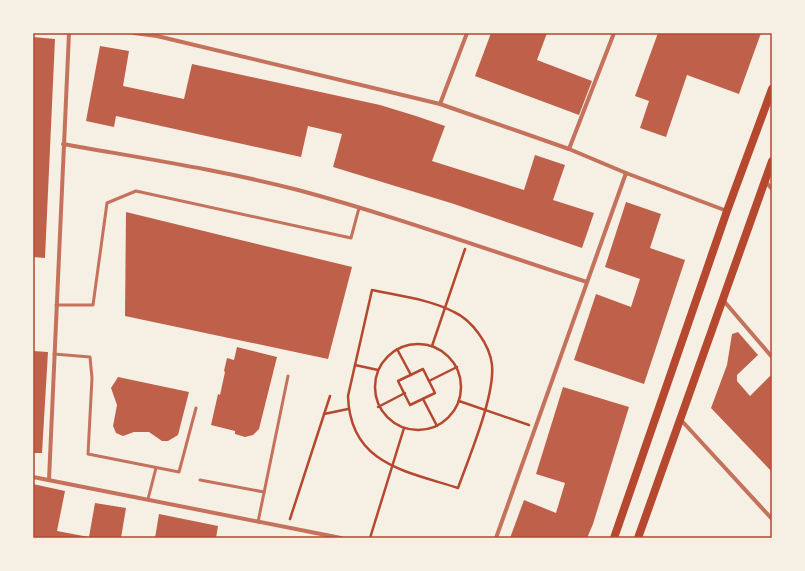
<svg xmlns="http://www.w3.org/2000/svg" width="805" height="571" font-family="Figtree,sans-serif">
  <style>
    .building { fill: #bf614a }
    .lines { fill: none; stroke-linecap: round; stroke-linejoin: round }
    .path { stroke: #b5482f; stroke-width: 2.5 }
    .service { stroke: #c5725c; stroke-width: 3 }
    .minor { stroke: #c5725c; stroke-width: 4 }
    .secondary { stroke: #b5482f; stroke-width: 8 }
    .neatline { fill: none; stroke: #b5482f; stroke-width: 1.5 }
  </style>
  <rect width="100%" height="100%" fill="#f6efe4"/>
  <g class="building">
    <path d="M491 33H547L537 60 592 81 579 115 475 76Z"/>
    <path d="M658 33H761L739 94 687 75 666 137 640 128 649 101 635 96Z"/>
    <path d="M33 37 55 39 45 258 33 257Z"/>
    <path d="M100 46 129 51 123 86 184 99 192 64 380 105 416 116 445 126 432 161 524 190 535 155 565 165 553 200 594 213 582 248 454 204 333 167 342 134 308 126 301 157 116 116 114 127 86 121Z"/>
    <path d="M626 202 661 214 650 248 685 260 644 384 574 360 596 294 631 307 640 279 605 267Z"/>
    <path d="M126 212 352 267 328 359 125 316Z"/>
    <path d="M738 332 758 355 737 375V381L750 396 772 374V472L711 408 727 365 732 334Z"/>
    <path d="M237 347 277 357 259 429 253 435 245 437 235 434V431L211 425 218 394 220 395 225 372 224 371 227 358 234 360Z"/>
    <path d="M33 351 48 352 42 453H33Z"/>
    <path d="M118 377 189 392 178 435 168 441H162L149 432H134L123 436 116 433 113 426 117 405 111 388Z"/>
    <path d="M563 387 629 407 593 524 587 538H510L524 500 556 513 565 483 536 474Z"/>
    <path d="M33 484 65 491 57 531 89 537 95 503 126 508 121 538H33Z"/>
    <path d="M159 514 218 526 216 538H155Z"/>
  </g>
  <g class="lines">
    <g class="path">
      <path d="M372 290C399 296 429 299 454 312 472 320 490 345 492 365 495 396 469 457 458 488 405 471 350 464 348 396Z"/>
      <circle cx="418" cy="387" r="43"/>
      <path d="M432 346 465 249"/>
      <path d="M397 349 411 375"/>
      <path d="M355 365 378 370"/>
      <path d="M423 369 435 393 410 405 398 381Z"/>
      <path d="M429 381 457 367"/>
      <path d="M423 399 437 426"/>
      <path d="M459 401 529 425"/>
      <path d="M378 407 405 393"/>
      <path d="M324 414 348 409"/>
      <path d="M290 519 330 396"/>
      <path d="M370 538 404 428"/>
    </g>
    <g class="service">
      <path d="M56 305H93L107 203 136 191 351 238 359 208"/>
      <path d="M54 354 90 357 92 378 88 454 179 472 196 408"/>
      <path d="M200 480 264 492"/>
      <path d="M148 499 156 468"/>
      <path d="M258 522 288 376"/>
    </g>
    <g class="minor">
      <path d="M134 33 157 36 440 104 569 149 626 173 727 211"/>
      <path d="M440 104 467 33"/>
      <path d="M63 144C141 158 221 170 298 190 395 216 491 251 587 282"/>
      <path d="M569 149 614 33"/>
      <path d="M765 181 772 189"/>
      <path d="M723 300 772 357"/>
      <path d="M681 420 772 519"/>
      <path d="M33 477 341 538"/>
      <path d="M49 480 69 33"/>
      <path d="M496 538 626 173"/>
    </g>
    <g class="secondary">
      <path d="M614 538 727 211 772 89"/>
      <path d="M638 538 772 161"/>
    </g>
  </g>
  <rect width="805" height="571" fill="none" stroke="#f6efe4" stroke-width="68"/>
  <rect x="34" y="34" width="737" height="503" class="neatline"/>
</svg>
